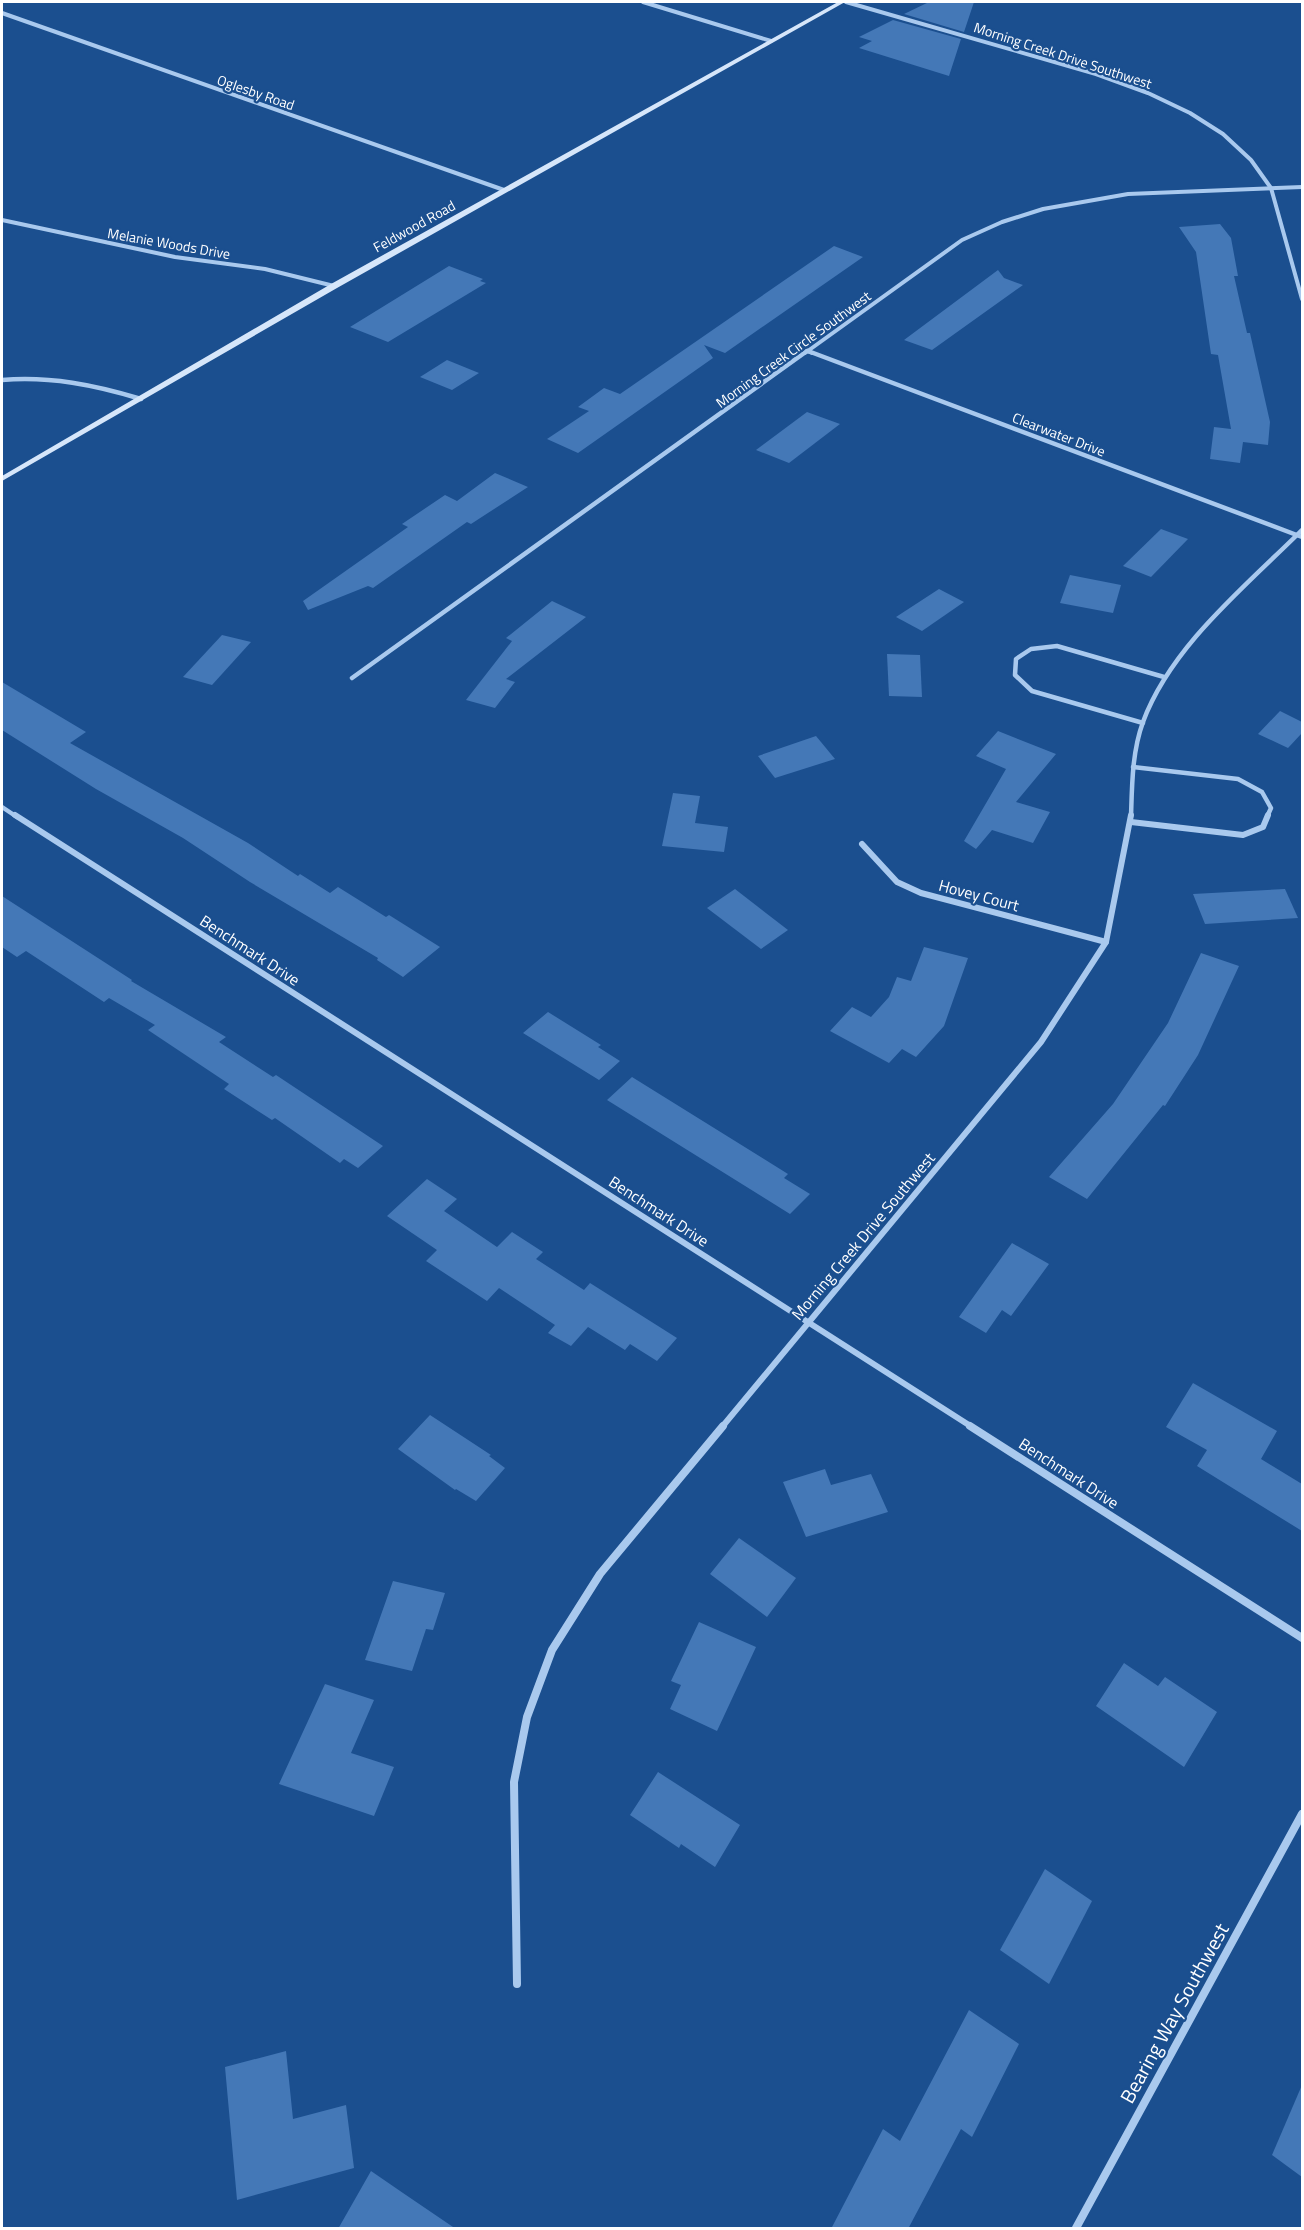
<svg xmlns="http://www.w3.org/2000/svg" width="1304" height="2230" font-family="'Titillium Web',sans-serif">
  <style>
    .building { fill: #4478b7 }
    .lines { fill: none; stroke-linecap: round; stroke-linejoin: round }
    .street-far3 { stroke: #a9c9ee; stroke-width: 4 }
    .street-far2 { stroke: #a9c9ee; stroke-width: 4.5 }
    .street-far1 { stroke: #a9c9ee; stroke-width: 6 }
    .street { stroke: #a9c9ee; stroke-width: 8 }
    .secondary { fill: #d6e6fa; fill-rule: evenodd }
    .labels { text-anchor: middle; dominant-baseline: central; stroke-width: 4.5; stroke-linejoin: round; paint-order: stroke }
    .far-street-label { font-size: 14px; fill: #fff; stroke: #1b4f8f }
    .street-label { font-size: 16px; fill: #fff; stroke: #1b4f8f }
    .near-street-label { font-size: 20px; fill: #fff; stroke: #1b4f8f }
  </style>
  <rect width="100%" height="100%" fill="#1b4f8f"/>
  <g class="building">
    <path d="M929 2H974L964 32 904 14Z"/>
    <path d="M893 20 961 39 949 76 859 48 872 41 859 37Z"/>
    <path d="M1220 224 1231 238 1238 276H1234L1247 333H1250L1270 422 1268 445 1243 442 1240 463 1210 459 1214 427 1231 429 1218 355 1211 354 1196 252 1179 227Z"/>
    <path d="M834 246 863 257 725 353 704 345 713 358 578 453 547 439 589 411 578 407 604 388 620 394Z"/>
    <path d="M449 266 483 279 480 281 486 283 388 342 350 327Z"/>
    <path d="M998 270 1004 278 1023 285 932 350 904 340Z"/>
    <path d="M447 360 479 373 452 390 420 377Z"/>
    <path d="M807 412 840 424 789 463 756 450Z"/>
    <path d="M495 473 528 487 471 524 467 522 373 588 368 586 308 610 303 601 408 527 402 524 445 495 457 501Z"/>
    <path d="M1161 529 1188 539 1151 577 1123 566Z"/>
    <path d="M1070 575 1121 585 1113 613 1060 603Z"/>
    <path d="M939 589 964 602 922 631 896 617Z"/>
    <path d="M552 601 586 617 506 679 515 682 495 708 466 700 512 641 506 638Z"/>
    <path d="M222 635 251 642 212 685 183 677Z"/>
    <path d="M887 654 920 655 922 697 889 696Z"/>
    <path d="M2 682 86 732 70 743 248 843 298 876 300 874 330 893 338 887 386 917 389 915 440 947 403 977 377 960 378 958 250 882 183 838 96 789 2 730Z"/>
    <path d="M1280 711 1302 722V733L1288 748 1258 734Z"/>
    <path d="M998 731 1056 754 1016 802 1050 812 1033 843 992 830 976 849 964 841 1006 769 976 756Z"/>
    <path d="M816 736 835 759 775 778 758 756Z"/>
    <path d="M673 793 700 796 695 823 728 827 724 852 662 846Z"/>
    <path d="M735 889 788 930 761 949 707 908Z"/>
    <path d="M1285 889 1298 918 1205 924 1193 894Z"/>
    <path d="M2 896 132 980 131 981 226 1037 219 1042 273 1077 276 1075 383 1146 358 1168 344 1159 340 1163 275 1118 272 1120 224 1089 229 1084 148 1030 155 1025 109 998 104 1002 26 951 17 957 2 947Z"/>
    <path d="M924 947 968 958 944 1026 916 1057 902 1049 889 1063 830 1031 852 1007 871 1017 889 997 897 977 911 981Z"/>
    <path d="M1201 953 1239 966 1198 1055 1165 1106 1163 1105 1087 1199 1049 1177 1113 1104 1168 1023Z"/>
    <path d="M548 1012 601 1045 598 1047 620 1061 599 1080 523 1033Z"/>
    <path d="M632 1077 788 1174 784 1178 810 1194 790 1214 607 1100Z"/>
    <path d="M427 1179 457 1199 444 1211 497 1247 512 1232 543 1252 536 1259 584 1290 590 1283 677 1338 657 1361 630 1344 625 1350 588 1327 571 1346 548 1333 555 1325 499 1288 487 1301 426 1261 437 1250 387 1216Z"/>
    <path d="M1012 1243 1049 1264 1011 1316 1002 1310 986 1333 959 1317Z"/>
    <path d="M1193 1383 1277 1431 1261 1459 1302 1484V1531L1197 1466 1207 1450 1166 1427Z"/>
    <path d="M430 1415 491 1455 489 1456 505 1468 476 1501 456 1489 455 1490 398 1449Z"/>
    <path d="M825 1469 831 1485 871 1474 888 1512 806 1537 783 1482Z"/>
    <path d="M739 1538 796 1578 767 1617 710 1574Z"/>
    <path d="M393 1581 445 1593 433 1630 426 1629 412 1671 365 1660Z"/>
    <path d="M699 1622 756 1647 717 1731 670 1709 681 1685 671 1681Z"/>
    <path d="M1124 1663 1158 1686 1165 1677 1217 1712 1184 1767 1096 1706Z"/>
    <path d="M325 1684 374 1700 351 1753 394 1767 374 1816 279 1784Z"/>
    <path d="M658 1772 740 1825 715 1867 681 1844 679 1848 630 1815Z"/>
    <path d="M1045 1869 1092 1901 1049 1984 1000 1950Z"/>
    <path d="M969 2010 1019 2044 972 2137 961 2129 908 2229H831L883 2129 900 2141Z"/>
    <path d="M286 2051 293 2119 346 2105 354 2168 237 2200 225 2067Z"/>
    <path d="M1302 2085V2177L1272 2155Z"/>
    <path d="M371 2171 403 2193 456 2229H338Z"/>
  </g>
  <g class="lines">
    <g class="street-far3">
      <path d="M643 2 771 41"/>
      <path d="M846 2 1096 74 1148 93 1190 113 1223 134 1251 160 1271 188 1302 299"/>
      <path d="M2 13 504 190"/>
      <path d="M2 220 175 257 265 269 334 286"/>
      <path d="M807 351 812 353"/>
      <path d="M805 353 962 240 1002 222 1043 209 1128 194 1302 187"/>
    </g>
    <g class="street-far2">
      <path d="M808 351 1302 537"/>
      <path d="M2 380C50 376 95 385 141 399"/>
      <path d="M352 678 807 351"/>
      <path d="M1143 723 1032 691 1015 675 1016 659 1031 649 1057 646 1164 677"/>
      <path d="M1133 767 1238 779 1262 792 1271 808 1267 817"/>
      <path d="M2 807 17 817"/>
      <path d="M1131 817C1132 785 1132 752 1143 722 1171 646 1246 586 1302 530"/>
    </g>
    <g class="street-far1">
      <path d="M15 815 972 1427"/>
      <path d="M1131 822 1243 835 1263 827 1268 815"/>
      <path d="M862 844 897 882 921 893 1106 942"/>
      <path d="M722 1427 1041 1042 1106 942 1131 815"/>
    </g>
    <g class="street">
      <path d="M970 1426 1302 1638"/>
      <path d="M517 1984 514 1782 527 1717 552 1650 600 1574 723 1426"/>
      <path d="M1076 2228 1302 1814"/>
    </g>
    <path class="secondary" d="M838 2H845L337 288 2 481V476L331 284Z"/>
  </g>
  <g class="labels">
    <g class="far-street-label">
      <text transform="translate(1063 55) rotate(18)">Morning Creek Drive Southwest</text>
      <text transform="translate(256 92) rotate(19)">Oglesby Road</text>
      <text transform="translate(414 226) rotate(-29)">Feldwood Road</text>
      <text transform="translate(169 243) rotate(10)">Melanie Woods Drive</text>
      <text transform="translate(793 349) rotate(-36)">Morning Creek Circle Southwest</text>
      <text transform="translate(1059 434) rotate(21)">Clearwater Drive</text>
    </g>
    <g class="street-label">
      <text transform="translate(979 895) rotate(15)">Hovey Court</text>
      <text transform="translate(250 950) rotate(33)">Benchmark Drive</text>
      <text transform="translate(659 1211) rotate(33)">Benchmark Drive</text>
      <text transform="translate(863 1236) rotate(-50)">Morning Creek Drive Southwest</text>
      <text transform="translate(1069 1473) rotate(33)">Benchmark Drive</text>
    </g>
    <g class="near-street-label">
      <text transform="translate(1174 2013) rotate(-61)">Bearing Way Southwest</text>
    </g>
  </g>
  <rect width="1304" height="2230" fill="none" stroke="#ffffff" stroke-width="6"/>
</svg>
